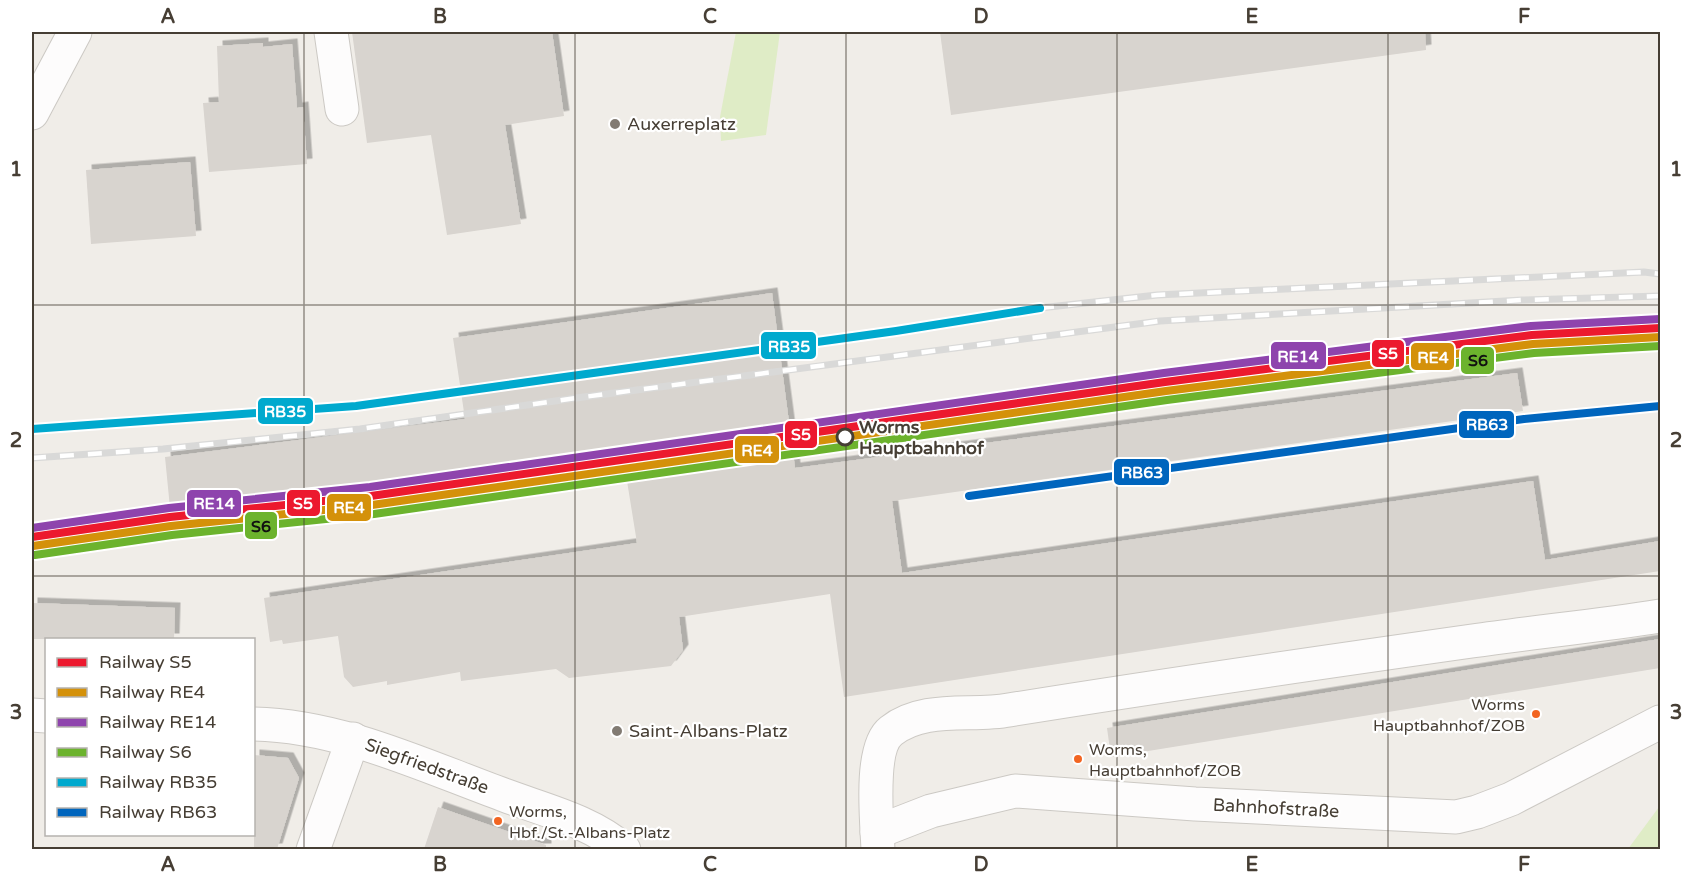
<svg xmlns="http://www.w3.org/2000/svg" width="1692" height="881" font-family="'Varela Round',sans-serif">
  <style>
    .green { fill: #dfecc6 }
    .building { fill: #d8d4cf; filter: url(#shadow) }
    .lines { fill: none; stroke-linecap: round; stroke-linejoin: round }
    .minor-casing { stroke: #ccc9c4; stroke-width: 35 }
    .minor { stroke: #fdfcfc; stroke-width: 33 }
    .rail-casing { stroke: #d9d9d8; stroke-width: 7 }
    .rail { stroke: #fff; stroke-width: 4.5; stroke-dasharray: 14; stroke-linecap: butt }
    .rail-1-casing { stroke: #fff; stroke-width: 12 }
    .rail-2-casing { stroke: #fff; stroke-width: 12 }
    .rail-3-casing { stroke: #fff; stroke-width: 12 }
    .rail-4-casing { stroke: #fff; stroke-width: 12 }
    .rail-5-casing { stroke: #fff; stroke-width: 12 }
    .rail-6-casing { stroke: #fff; stroke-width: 12 }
    .rail-1 { stroke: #ec192e; stroke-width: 8 }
    .rail-2 { stroke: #d4910a; stroke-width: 8 }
    .rail-3 { stroke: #8e44ad; stroke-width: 8 }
    .rail-4 { stroke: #6cb32d; stroke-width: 8 }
    .rail-5 { stroke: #00a9ce; stroke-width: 8 }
    .rail-6 { stroke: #0065bd; stroke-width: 8 }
    .grid { fill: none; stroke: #463e34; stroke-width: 1.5; stroke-opacity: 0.55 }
    .poi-dot { fill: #827b73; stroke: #fff; stroke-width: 2 }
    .stop-dot { fill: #fff; stroke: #463e34; stroke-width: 3 }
    .bus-dot { fill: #f26522; stroke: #fff; stroke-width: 2 }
    .labels { text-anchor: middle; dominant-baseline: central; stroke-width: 4.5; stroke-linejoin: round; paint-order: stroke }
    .bus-label { font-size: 16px; fill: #463e34; stroke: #fff; text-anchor: start }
    .poi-label { font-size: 18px; fill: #463e34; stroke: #fff; text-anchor: start }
    .stop-label { font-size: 18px; font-weight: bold; fill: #463e34; stroke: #fff; text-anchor: start }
    .street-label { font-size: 18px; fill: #463e34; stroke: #fff }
    .line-badge { stroke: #fff; stroke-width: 2 }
    .badge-label { font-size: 16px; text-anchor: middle; font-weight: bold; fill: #fff }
    .pale-badge-label { font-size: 16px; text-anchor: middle; font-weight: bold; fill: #111 }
    .neatline { fill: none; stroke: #463e34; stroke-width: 2 }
    .grid-label { font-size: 20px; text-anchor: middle; font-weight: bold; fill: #463e34 }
  </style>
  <defs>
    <filter id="shadow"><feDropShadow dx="5.5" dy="-5.5" stdDeviation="0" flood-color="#0004"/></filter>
  </defs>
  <rect width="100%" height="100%" fill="#f0ede8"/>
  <g class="green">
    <path d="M736 32H780L766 135 721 141 720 117Z"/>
    <path d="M1660 791V849H1628L1659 807Z"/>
  </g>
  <g class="building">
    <path d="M352 32H552L564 116 505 125 521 224 447 235 431 135 367 143Z"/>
    <path d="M940 32H1425L1426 50 951 115Z"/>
    <path d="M263 43V47L292 44 297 108 303 107 307 164 209 172 203 103 219 102 217 46Z"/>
    <path d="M190 162 196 236 91 244 86 170Z"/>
    <path d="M772 293 795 468 1517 373 1523 411 892 501 902 573 1533 481 1545 560 1660 541V571L844 697 830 594 679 617 683 650 671 666 569 678 556 669 461 681 460 672 387 685V681L353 687 344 677 338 636 283 644 282 640 270 642 264 598 637 543 622 450 170 508 165 457 465 419 453 338Z"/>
    <path d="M32 603 175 608 174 639H32Z"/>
    <path d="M1660 639V668L1111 757 1107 728Z"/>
    <path d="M254 755 288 758 299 778 277 849H254Z"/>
    <path d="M438 807 546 845V849H424Z"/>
  </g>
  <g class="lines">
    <g class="minor-casing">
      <g id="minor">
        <path d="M331 32 342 109"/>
        <path d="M32 113 75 32"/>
        <path d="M32 715 46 716"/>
        <path d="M254 724C341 726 422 765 504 795 544 810 591 821 624 850"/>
        <path d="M877 832 931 811 1015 791 1195 804 1456 817 1477 812 1511 799 1660 722"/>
        <path d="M313 850 353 739"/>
        <path d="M878 850C877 823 869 748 891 731 924 705 971 717 1009 710 1163 685 1317 663 1472 641 1534 632 1598 626 1660 616"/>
      </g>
    </g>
    <use href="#minor" class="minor"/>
    <g class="rail-casing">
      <g id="rail">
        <path d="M1040 308 1157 295 1644 272 1660 274"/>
        <path d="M32 458 163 449 360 429 576 398 1160 321 1522 300 1660 296"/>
      </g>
    </g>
    <use href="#rail" class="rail"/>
    <g class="rail-1-casing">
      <path id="rail-1" d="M32 537 170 517 371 496 1165 382 1532 335 1660 328"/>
    </g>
    <g class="rail-2-casing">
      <path id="rail-2" d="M33 546 171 526 372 505 1166 391 1533 344 1660 337"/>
    </g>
    <g class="rail-3-casing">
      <path id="rail-3" d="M32 528 169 508 370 487 1164 373 1531 326 1660 319"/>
    </g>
    <g class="rail-4-casing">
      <path id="rail-4" d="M35 555 172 535 374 514 1167 400 1534 353 1660 346"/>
    </g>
    <g class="rail-5-casing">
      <path id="rail-5" d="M32 429 356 406 896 331 1040 308"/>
    </g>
    <g class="rail-6-casing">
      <path id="rail-6" d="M969 496 1524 419 1660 406"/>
    </g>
    <use href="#rail-1" class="rail-1"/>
    <use href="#rail-2" class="rail-2"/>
    <use href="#rail-3" class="rail-3"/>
    <use href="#rail-4" class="rail-4"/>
    <use href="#rail-5" class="rail-5"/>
    <use href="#rail-6" class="rail-6"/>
  </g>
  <path class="grid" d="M304 32V850M575 32V850M846 32V850M1117 32V850M1388 32V850M32 305H1660M32 576H1660"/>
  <g class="poi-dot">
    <circle cx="615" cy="124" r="6"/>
    <circle cx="617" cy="731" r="6"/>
  </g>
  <circle class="stop-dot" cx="845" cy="437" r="8"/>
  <g class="bus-dot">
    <circle cx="1536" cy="714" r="5"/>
    <circle cx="1078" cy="759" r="5"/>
    <circle cx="498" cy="821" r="5"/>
  </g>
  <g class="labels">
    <g class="bus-label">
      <text x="1525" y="705" text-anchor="end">Worms<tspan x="1525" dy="21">Hauptbahnhof/ZOB</tspan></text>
      <text x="1089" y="750">Worms,<tspan x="1089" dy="21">Hauptbahnhof/ZOB</tspan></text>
      <text x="509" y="812">Worms,<tspan x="509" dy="21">Hbf./St.-Albans-Platz</tspan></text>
    </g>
    <g class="poi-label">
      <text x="627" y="124">Auxerreplatz</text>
      <text x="629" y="731">Saint-Albans-Platz</text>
    </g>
    <g class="stop-label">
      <text x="859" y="427">Worms<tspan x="859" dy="21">Hauptbahnhof</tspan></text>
    </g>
    <g class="street-label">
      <text transform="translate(427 766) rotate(20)">Siegfriedstraße</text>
      <text transform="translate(1276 808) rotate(3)">Bahnhofstraße</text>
    </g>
  </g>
  <g class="line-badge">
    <rect x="760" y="331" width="57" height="29" rx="6" fill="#00a9ce"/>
    <rect x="1371" y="339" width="34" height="29" rx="6" fill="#ec192e"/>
    <rect x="1270" y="341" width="57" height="29" rx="6" fill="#8e44ad"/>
    <rect x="1410" y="342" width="45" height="29" rx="6" fill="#d4910a"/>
    <rect x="1460" y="346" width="35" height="29" rx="6" fill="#6cb32d"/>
    <rect x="257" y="397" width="57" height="28" rx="6" fill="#00a9ce"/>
    <rect x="1458" y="410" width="57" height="29" rx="6" fill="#0065bd"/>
    <rect x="784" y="420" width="34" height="29" rx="6" fill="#ec192e"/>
    <rect x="734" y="435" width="46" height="29" rx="6" fill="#d4910a"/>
    <rect x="1113" y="458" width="57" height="28" rx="6" fill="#0065bd"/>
    <rect x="286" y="489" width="35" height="28" rx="6" fill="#ec192e"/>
    <rect x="186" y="489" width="56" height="29" rx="6" fill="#8e44ad"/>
    <rect x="326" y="493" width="46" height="29" rx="6" fill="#d4910a"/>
    <rect x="244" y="511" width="34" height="29" rx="6" fill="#6cb32d"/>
  </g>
  <g class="badge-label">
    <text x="789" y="352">RB35</text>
    <text x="1388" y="359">S5</text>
    <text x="1298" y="362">RE14</text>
    <text x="1433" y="363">RE4</text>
    <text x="285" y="417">RB35</text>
    <text x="1487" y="430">RB63</text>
    <text x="801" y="440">S5</text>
    <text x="757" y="456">RE4</text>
    <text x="1142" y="478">RB63</text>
    <text x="303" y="509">S5</text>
    <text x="214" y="509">RE14</text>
    <text x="349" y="513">RE4</text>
  </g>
  <g class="pale-badge-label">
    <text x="1478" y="366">S6</text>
    <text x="261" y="532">S6</text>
  </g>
  <rect width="1692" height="881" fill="none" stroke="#ffffff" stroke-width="66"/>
  <rect x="45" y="638" width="210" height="198" fill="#ffffff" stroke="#b5b2ae" stroke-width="1.5"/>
  <rect x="57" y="658" width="30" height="9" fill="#ec192e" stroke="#b5b2ae" stroke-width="1.5"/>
  <text x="99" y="668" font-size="18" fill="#463e34">Railway S5</text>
  <rect x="57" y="688" width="30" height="9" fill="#d4910a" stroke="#b5b2ae" stroke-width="1.5"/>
  <text x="99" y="698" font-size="18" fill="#463e34">Railway RE4</text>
  <rect x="57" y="718" width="30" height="9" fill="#8e44ad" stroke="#b5b2ae" stroke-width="1.5"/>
  <text x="99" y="728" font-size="18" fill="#463e34">Railway RE14</text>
  <rect x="57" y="748" width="30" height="9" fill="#6cb32d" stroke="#b5b2ae" stroke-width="1.5"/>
  <text x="99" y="758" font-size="18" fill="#463e34">Railway S6</text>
  <rect x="57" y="778" width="30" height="9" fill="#00a9ce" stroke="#b5b2ae" stroke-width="1.5"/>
  <text x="99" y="788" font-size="18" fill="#463e34">Railway RB35</text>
  <rect x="57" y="808" width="30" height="9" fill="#0065bd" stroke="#b5b2ae" stroke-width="1.5"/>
  <text x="99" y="818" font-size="18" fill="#463e34">Railway RB63</text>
  <rect x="33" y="33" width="1626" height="815" class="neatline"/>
  <g class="grid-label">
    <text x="168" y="23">A</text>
    <text x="440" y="23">B</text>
    <text x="710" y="23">C</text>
    <text x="981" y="23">D</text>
    <text x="1252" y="23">E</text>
    <text x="1524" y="23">F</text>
    <text x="16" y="176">1</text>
    <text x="1676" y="176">1</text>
    <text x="16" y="447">2</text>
    <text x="1676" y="447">2</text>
    <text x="16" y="719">3</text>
    <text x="1676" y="719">3</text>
    <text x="168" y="871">A</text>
    <text x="440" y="871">B</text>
    <text x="710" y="871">C</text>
    <text x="981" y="871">D</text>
    <text x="1252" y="871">E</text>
    <text x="1524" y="871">F</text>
  </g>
</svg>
